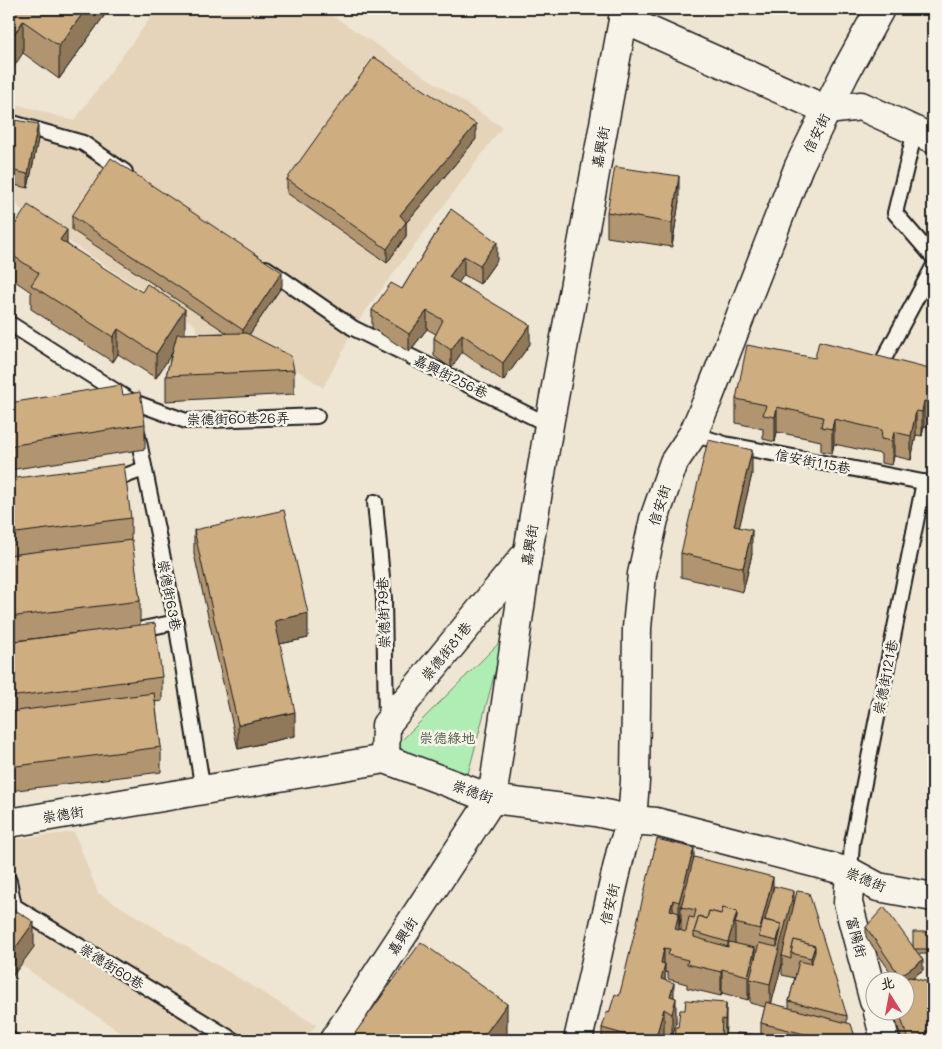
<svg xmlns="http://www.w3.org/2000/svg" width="942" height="1049" font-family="Mali,'LXGW WenKai TC',sans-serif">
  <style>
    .built { fill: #e5d4ba }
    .green { fill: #afedb4; stroke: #668468 }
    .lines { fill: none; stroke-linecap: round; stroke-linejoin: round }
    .service-casing { stroke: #1c1c1c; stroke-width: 18 }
    .minor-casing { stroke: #1c1c1c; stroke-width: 31 }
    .tertiary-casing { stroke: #1c1c1c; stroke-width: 31 }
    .service { stroke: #f7f3e8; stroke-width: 14 }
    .minor { stroke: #f7f3e8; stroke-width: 28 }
    .tertiary { stroke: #f7f3e8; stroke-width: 28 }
    .wall { fill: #b1956f; stroke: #1c1c1c; fill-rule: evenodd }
    .shaded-wall { fill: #90795a; stroke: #1c1c1c }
    .building { fill: #cead81; stroke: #1c1c1c }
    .labels { text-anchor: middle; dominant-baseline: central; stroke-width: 5; stroke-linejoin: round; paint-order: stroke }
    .street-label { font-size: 14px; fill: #1c1c1c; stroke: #f7f3e8 }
    .park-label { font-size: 14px; fill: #485b4a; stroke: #f7f3e8 }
  </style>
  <rect width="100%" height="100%" fill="#efe5d3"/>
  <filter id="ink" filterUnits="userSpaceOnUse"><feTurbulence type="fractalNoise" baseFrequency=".02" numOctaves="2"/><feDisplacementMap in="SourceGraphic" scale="10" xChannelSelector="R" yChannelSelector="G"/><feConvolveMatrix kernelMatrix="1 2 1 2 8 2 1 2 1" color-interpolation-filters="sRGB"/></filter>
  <g filter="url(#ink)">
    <g class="built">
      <path d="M157 9H322L502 127 353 328 343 351 323 388 270 351 203 357 195 325 20 209 9 190V105L17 104 74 121Z"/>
      <path d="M74 832 98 893 316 1025 305 1040H132L9 957V840Z"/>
    </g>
    <path class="green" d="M504 638 468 774 392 750Z"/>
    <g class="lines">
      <g class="service-casing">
        <g id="service">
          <path d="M9 122 83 143 125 172"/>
          <path d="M915 131 895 213 933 257"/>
          <path d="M266 268 353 328 549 425"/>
          <path d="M9 323 131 401 186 421 317 416"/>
          <path d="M879 368 933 267"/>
          <path d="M137 432 176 622 203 791"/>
          <path d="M693 434 725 444 933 484"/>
          <path d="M109 478 122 477 144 469"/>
          <path d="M375 502 384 599 386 722"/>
          <path d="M138 630 176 622"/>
          <path d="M850 872 852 843 924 482"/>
          <path d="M9 881 14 906 233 1040"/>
          <path d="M9 1039 11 1040"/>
        </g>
      </g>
      <g class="minor-casing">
        <g id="minor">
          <path d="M623 19 827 110 861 106 933 139"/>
          <path d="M385 759 386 725 528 552"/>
          <path d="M874 1001 848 903 850 872 878 887 933 897"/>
          <path d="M878 1012 885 1040"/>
          <path d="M334 1040 492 799 528 552 549 425 625 9"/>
        </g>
      </g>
      <g class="tertiary-casing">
        <g id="tertiary">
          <path d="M9 823 385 759 492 799 596 812 632 820 656 822 850 872"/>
          <path d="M578 1040 621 851 632 820 635 781 637 628 642 574 654 519 674 462 693 434 708 399 799 166 845 73 880 9"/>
        </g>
      </g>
      <use href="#service" class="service"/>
      <use href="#minor" class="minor"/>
      <use href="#tertiary" class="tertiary"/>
    </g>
    <g class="wall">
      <path d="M9 9H109L59 79 23 53Z"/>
      <path d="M9 119 38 139 28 188 9 184Z"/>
      <path d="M476 139 406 223V236L387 263 287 193V179Z"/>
      <path d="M679 201 672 247 607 237V212Z"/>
      <path d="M451 209 497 260 480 284 464 275 458 283 530 344 503 381 462 352 451 368 434 356V338L436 334 427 329 409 352 372 328V310L402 289Z"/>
      <path d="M72 216 282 286 249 335 294 370V394L166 401V376L172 352 156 378 118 354 113 362 31 309V292L9 277V234L67 244 185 333V334L227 333 72 230Z"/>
      <path d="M815 358 933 370V409L929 427 924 426 922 436 916 435 911 460 894 456 892 465 881 463V454L834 444 832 453 821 451V441L777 432 775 442 763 439V429L736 423V399Z"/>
      <path d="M123 395 145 424V449L9 470V403Z"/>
      <path d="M752 474 739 527 752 554 743 592 681 577V553Z"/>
      <path d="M9 479 131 518V540L140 601V625L162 677V701L155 702 161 747V772L9 791V642L78 633 9 642Z"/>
      <path d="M194 530 308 638 280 644 295 736 238 749 194 554Z"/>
      <path d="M694 857 773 890 794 903 847 1016V1023L856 1040H736L761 1035V1023L765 1007 750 1003V993L748 1000 722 993 721 996 687 988V984L668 979V973L665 972V980L674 997 676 1022 672 1038 664 1034 662 1040H602V1028L609 1013ZM681 919V930H679V926ZM782 964V975L795 978 789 1001V1008L771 1004Z"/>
      <path d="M866 927 913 946 933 932V954H918L923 970 912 978 933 1040H902L893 1012H904L897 981 866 937Z"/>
      <path d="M726 1003 725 1040H675L678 1027 685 1010Z"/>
    </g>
    <g class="shaded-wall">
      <path d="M86 9H109L59 79V46Z"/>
      <path d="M23 21V53L9 74V42Z"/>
      <path d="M38 124V139L28 188V174Z"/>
      <path d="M476 124V139L406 223V236L387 263V249L400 215Z"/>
      <path d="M679 176V201L672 247V223Z"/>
      <path d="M67 230V255L60 240Z"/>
      <path d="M497 242V260L480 284V265Z"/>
      <path d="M464 256V275L449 296V277Z"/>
      <path d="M282 272V286L243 344V330Z"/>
      <path d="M185 309V333L156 378V354Z"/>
      <path d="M427 311V329L409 352V334Z"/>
      <path d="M530 325V344L503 381V363Z"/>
      <path d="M118 329V354L113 362V337Z"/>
      <path d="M462 334V352L451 368V350Z"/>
      <path d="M933 385V409L929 427V402Z"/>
      <path d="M924 401V426L922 436V412Z"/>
      <path d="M777 407V432L775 442V417Z"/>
      <path d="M916 411V435L911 460V436Z"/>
      <path d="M834 419V444L832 453V429Z"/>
      <path d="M894 432V456L892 465V441Z"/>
      <path d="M752 450V474L734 550V526Z"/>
      <path d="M752 530V554L743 592V568Z"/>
      <path d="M308 613V638L275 645V621Z"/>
      <path d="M295 712V736L238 749V725Z"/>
      <path d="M694 848V872L681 907V919L679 926V902Z"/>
      <path d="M773 877V901L760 937V929Z"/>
      <path d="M794 891V916L782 956V964L770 1009V984L777 957V941L781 924Z"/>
      <path d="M673 900V924L670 910Z"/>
      <path d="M737 912V924L735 923V948L728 971V942Z"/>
      <path d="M679 913V938L675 929Z"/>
      <path d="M34 922V947L9 981V957Z"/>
      <path d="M815 946V970L811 982V958Z"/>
      <path d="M664 948V969L665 964V988L661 1003V963Z"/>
      <path d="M755 948V972L750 979V993L748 1000V976Z"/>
      <path d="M923 960V970L904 983 900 982V976Z"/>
      <path d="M722 969V993L721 996V972Z"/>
      <path d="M674 983V1004L676 998V1022L672 1038V1014L670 996Z"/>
      <path d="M726 1003V1027L725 1040V1020Z"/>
      <path d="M507 1004V1036L504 1040H481Z"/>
      <path d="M664 1009V1034L662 1040H655Z"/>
    </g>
    <g class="building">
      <path d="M9 9H86L59 46 23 21 9 42Z"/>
      <path d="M374 57 476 124 400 215 406 222 387 249 287 179Z"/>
      <path d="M9 119 38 124 28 174 9 170Z"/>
      <path d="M111 158 282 272 243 330 72 216Z"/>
      <path d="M615 167 679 176 672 223 607 212Z"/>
      <path d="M28 205 67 230 60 240 142 292 147 284 185 309 156 354 118 329 113 337 31 285 39 273 9 253V234Z"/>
      <path d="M451 209 497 242 480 265 464 256 449 277 530 325 503 363 462 334 451 350 434 338 443 320 427 311 409 334 372 310 391 283 402 289Z"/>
      <path d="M246 333 291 356 294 370 166 376 177 334Z"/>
      <path d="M819 341 933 370V385L929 402 924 401 922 412 916 411 911 436 894 432 892 441 881 439 882 430 834 419 832 429 821 427 823 417 777 407 775 417 763 415 766 405 736 399 747 345 815 358Z"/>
      <path d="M121 385 123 395 140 392 145 424 9 446V403Z"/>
      <path d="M708 440 752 450 734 526 752 530 743 568 681 553Z"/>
      <path d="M124 464 131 518 9 534V479Z"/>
      <path d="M284 510 308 613 275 621 295 712 238 725 194 530Z"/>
      <path d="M132 540 140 601 9 617V555Z"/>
      <path d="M155 623 162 677 9 697V642Z"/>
      <path d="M154 693 161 747 9 767V712Z"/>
      <path d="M657 839 694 848 679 902 673 900 670 910 679 913 675 929 686 932 689 917 694 918 696 910 681 907 694 857 773 877 760 929 735 923 737 918V912L723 908 721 914 709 911 707 919 699 916 694 932V937L728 947 729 942 755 948 748 976 722 969 721 972 687 964 688 960 668 955 670 949 664 948 661 963 665 964 661 979 674 983 670 996 676 998 672 1014 664 1009 655 1040H644L602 1028 607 1012 609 1013 615 994 619 996 622 985Z"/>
      <path d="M774 886 794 891 770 984 750 979 759 943 777 947 781 930V924L765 920Z"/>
      <path d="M797 891 809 893 847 1016 789 1001 799 961 811 964 815 952V946L794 940 791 953V959L782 956Z"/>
      <path d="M9 906 34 922 9 957Z"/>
      <path d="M884 907 923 960 900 976 866 927Z"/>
      <path d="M723 908 737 912 728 942 694 932 699 916 707 919 709 911 721 914Z"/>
      <path d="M763 920 781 924 777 941 759 937Z"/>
      <path d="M913 932H933V949H914L913 946Z"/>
      <path d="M794 940 815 946 811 958 791 953Z"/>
      <path d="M421 942 507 1004 481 1040H350Z"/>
      <path d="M910 977 932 983 933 987V1040H908L899 1012H904V982H896Z"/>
      <path d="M686 1000 726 1003 725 1020 722 1019 721 1040H675L676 1027H678L680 1010H685Z"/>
      <path d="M766 1002 851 1024 856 1040H828L761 1023Z"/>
      <path d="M737 1033 786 1037V1040H736Z"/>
      <path d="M799 1038 810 1040H799Z"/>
    </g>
  </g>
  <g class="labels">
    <g class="street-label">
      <text transform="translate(816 133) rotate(-64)">信安街</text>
      <text transform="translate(600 147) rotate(-80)">嘉興街</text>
      <text transform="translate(451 376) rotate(26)">嘉興街256巷</text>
      <text transform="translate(238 418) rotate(-1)">崇德街60巷26弄</text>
      <text transform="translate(813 461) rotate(11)">信安街115巷</text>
      <text transform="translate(659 505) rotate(-73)">信安街</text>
      <text transform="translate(529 545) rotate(-81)">嘉興街</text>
      <text transform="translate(170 595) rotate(79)">崇德街63巷</text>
      <text transform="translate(383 613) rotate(-92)">崇德街79巷</text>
      <text transform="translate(446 651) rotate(-51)">崇德街81巷</text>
      <text transform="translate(885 677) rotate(-79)">崇德街121巷</text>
      <text transform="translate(473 791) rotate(19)">崇德街</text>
      <text transform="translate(63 814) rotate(-9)">崇德街</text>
      <text transform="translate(866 879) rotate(22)">崇德街</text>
      <text transform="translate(609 904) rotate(-77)">信安街</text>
      <text transform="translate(402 936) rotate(-57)">嘉興街</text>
      <text transform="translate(857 937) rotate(75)">富陽街</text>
      <text transform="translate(112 966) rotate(32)">崇德街60巷</text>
    </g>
    <g class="park-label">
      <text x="447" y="737">崇德綠地</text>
    </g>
  </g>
  <rect width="942" height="1049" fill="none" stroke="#f7f3e8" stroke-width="30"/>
  <rect x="15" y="15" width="912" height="1019" fill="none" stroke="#1c1c1c" stroke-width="2" filter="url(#ink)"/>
  <g transform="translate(890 996) rotate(349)"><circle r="24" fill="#f7f3e8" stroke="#9f9d96"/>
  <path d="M0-4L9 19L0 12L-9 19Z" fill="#d1495b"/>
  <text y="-8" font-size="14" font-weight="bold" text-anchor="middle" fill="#1c1c1c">北</text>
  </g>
</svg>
